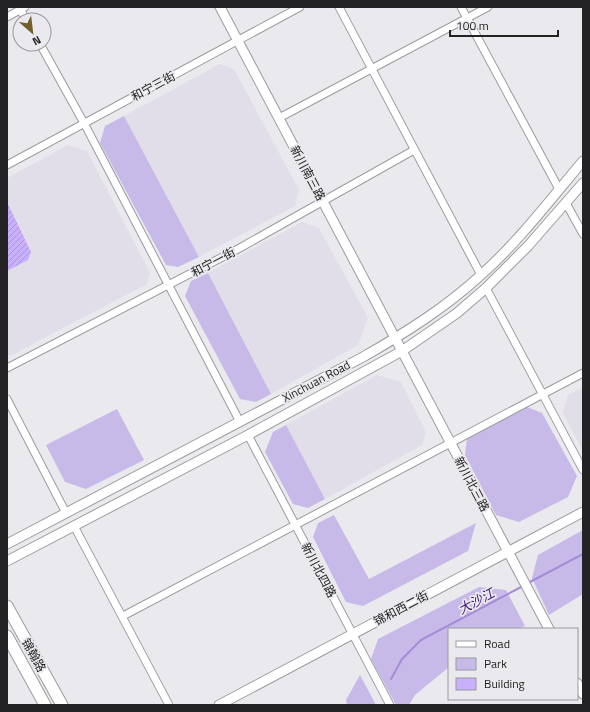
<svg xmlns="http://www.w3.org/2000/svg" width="590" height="712" font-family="'Titillium Web','Noto Sans SC',sans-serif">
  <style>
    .built { fill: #e1dee9 }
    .park { fill: #c7bae9 }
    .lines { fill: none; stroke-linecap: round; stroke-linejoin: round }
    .stream { stroke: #a48cd7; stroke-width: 2 }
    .building { fill: url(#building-hatch) }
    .minor-casing { stroke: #9c9b9f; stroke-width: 9 }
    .tertiary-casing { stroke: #9c9b9f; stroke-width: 11 }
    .primary-casing { stroke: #9c9b9f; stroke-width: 13 }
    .minor { stroke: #fff; stroke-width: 7 }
    .tertiary { stroke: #fff; stroke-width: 9 }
    .primary { stroke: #fff; stroke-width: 11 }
    .labels { text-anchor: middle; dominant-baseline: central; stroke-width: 3.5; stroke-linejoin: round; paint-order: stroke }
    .street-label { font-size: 12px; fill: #232224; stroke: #eae9ed }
    .water-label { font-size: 13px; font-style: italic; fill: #3e186f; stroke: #eae9ed }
  </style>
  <defs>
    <pattern id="building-hatch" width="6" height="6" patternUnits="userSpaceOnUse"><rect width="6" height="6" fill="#c8b0fd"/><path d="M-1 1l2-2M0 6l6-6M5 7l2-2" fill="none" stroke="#ac97d9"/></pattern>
  </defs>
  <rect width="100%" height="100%" fill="#eae9ed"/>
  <g class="built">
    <path d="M220 64 234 69 299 190 295 206 199 257 124 116Z"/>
    <path d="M68 145 87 151 150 273 147 284 10 356 7 355V178Z"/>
    <path d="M302 222 319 228 368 318 358 345 271 394 208 273Z"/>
    <path d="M377 375 401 382 426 432 422 445 325 499 286 425Z"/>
    <path d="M583 387V451L563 413 568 395Z"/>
  </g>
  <g class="park">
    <path d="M124 116 199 257 178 267 166 265 100 143 105 126Z"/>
    <path d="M208 273 271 394 256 402 240 399 185 296 191 281Z"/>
    <path d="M527 407 542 413 577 476 568 497 519 522 496 515 465 455 467 439Z"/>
    <path d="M117 409 144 460 86 489 65 482 46 445Z"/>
    <path d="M286 425 325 499 308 508 293 504 265 452 273 432Z"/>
    <path d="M334 515 369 579 476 523 468 551 363 606 346 602 313 537 318 523Z"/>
    <path d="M583 530V594L549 615 532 578 538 555Z"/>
    <path d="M479 587 506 590 525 626 518 629H449V667L415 695 409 705H396L371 659 378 639Z"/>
    <path d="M360 675 376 705H347L346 700Z"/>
  </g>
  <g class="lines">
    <g class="stream">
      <path d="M528 583 583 554"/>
      <path d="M391 679 402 659 421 640 523 586"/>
    </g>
  </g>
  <path class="building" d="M7 202 31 252 28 260 7 271Z"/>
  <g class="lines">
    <g class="minor-casing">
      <g id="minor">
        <path d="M19 7 26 20"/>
        <path d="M339 7 481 275"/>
        <path d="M461 7 559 189"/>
        <path d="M7 17 25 7"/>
        <path d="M40 44 84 123 240 422"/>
        <path d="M279 118 488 7"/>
        <path d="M7 165 300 7"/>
        <path d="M566 203 583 234"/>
        <path d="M486 288 583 470"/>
        <path d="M7 368 238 249 414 150"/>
        <path d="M7 399 66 513"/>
        <path d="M248 435 390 705"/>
        <path d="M74 526 169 705"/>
        <path d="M123 616 583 373"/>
      </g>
    </g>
    <g class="tertiary-casing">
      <g id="tertiary">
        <path d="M220 7 549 629"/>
        <path d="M7 544 363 357C405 333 445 308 481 275 519 241 550 200 583 161"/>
        <path d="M7 561 248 435 402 351 457 313 486 288 528 246 583 183"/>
        <path d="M577 683 583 694"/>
        <path d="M219 705 583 512"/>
      </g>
    </g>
    <g class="primary-casing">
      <g id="primary">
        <path d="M7 606 62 705"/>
        <path d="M7 636 45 705"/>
      </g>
    </g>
    <use href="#minor" class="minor"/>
    <use href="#tertiary" class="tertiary"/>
    <use href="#primary" class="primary"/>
  </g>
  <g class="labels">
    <g class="street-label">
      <text transform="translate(153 86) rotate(-28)">和宁三街</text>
      <text transform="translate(308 173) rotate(62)">新川南三路</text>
      <text transform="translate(213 262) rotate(-28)">和宁一街</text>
      <text transform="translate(316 381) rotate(-28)">Xinchuan Road</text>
      <text transform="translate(472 484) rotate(62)">新川北三路</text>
      <text transform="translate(319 570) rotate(62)">新川北四路</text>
      <text transform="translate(401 608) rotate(-28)">锦和西二街</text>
      <text transform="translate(34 655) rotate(61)">锦翰路</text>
    </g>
    <g class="water-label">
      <text transform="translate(476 601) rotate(-28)">大沙江</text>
    </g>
  </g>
  <rect width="590" height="712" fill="none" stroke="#232224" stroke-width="16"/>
  <rect x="448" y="628" width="130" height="72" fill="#eae9ed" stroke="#9a999d"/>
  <rect x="456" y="641" width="20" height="6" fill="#ffffff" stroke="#9a999d"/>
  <text x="484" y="648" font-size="12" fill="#232224">Road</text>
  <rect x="456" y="658" width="20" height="12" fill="#c7bae9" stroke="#9a999d"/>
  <text x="484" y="668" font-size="12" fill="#232224">Park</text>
  <rect x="456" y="678" width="20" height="12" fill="#c8b0fd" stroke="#9a999d"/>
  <text x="484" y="688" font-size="12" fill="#232224">Building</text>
  <g transform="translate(32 32) rotate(152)"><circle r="19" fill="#eae9ed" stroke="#9a999d"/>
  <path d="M0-3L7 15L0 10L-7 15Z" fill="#725e2d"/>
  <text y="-6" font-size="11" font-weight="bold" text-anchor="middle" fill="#232224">N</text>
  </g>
  <path d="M450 30v6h108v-6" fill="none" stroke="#232224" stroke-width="2"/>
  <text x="456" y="30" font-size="12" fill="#232224" stroke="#eae9ed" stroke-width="3" paint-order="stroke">100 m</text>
</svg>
